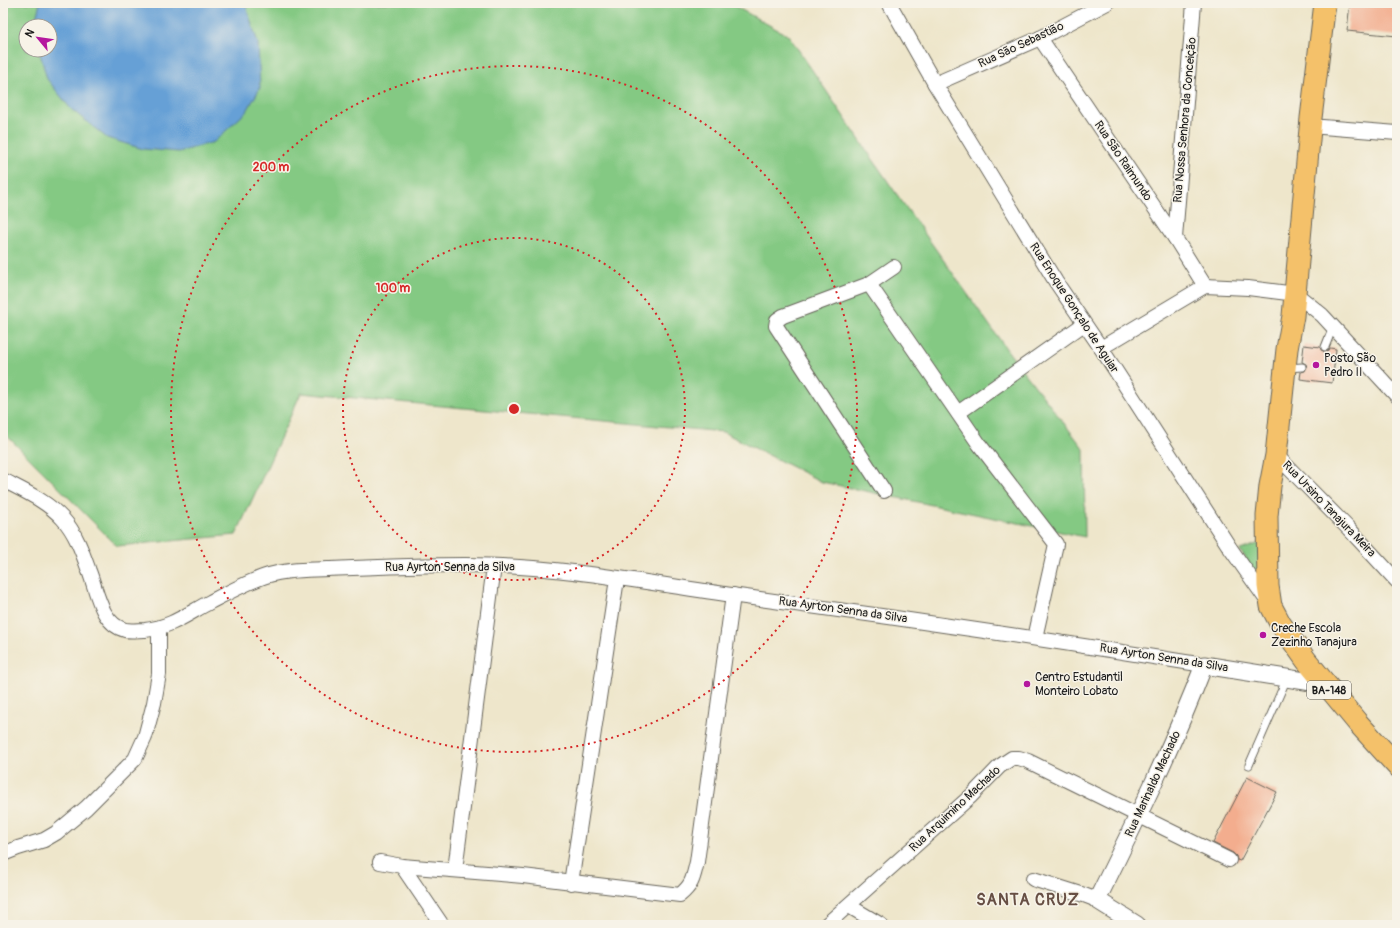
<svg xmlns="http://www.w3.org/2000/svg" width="1400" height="928" font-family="Pangolin,sans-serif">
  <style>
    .green { fill: #84c983; stroke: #507250; fill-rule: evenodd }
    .water { fill: #66a0d6; stroke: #415e79 }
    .building { fill: #f3ad8e }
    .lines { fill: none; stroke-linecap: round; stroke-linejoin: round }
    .service-casing { stroke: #666359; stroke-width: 9 }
    .minor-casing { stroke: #666359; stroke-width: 16 }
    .tertiary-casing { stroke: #666359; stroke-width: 19 }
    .primary-casing { stroke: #666359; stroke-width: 23 }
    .service { stroke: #fff; stroke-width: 7 }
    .minor { stroke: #fff; stroke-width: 14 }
    .tertiary { stroke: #fff; stroke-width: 17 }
    .primary { stroke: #f4c16a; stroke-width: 21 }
    .ring { fill: none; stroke: #d62828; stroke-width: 2; stroke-dasharray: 2 4 }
    .poi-dot { fill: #b5179e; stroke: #f7f3e8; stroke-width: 1.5 }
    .labels { text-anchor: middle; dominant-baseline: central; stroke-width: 3; stroke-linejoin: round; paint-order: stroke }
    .shield { fill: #f7f3e8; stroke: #5e5c59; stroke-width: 1 }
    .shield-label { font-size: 11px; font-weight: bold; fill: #1c1c1c }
    .street-label { font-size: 12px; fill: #1c1c1c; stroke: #f7f3e8 }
    .poi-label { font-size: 12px; fill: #1c1c1c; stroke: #f7f3e8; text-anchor: start }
    .district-label { font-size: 16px; font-weight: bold; letter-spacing: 1px; fill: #674f44; stroke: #f7f3e8 }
    .centre { fill: #d62828; stroke: #f7f3e8; stroke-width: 2 }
    .ring-label { font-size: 12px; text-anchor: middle; font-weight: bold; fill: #d62828; stroke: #f7f3e8; stroke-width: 3; stroke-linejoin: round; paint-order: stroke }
  </style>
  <rect width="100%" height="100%" fill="#f7f3e8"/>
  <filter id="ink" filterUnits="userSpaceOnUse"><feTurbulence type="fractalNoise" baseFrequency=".025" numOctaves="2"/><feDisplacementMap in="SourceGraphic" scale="8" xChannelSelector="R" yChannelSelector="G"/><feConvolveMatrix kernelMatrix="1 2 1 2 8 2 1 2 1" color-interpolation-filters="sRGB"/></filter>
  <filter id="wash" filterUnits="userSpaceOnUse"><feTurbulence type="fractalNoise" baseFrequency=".012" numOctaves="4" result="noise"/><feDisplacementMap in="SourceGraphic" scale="16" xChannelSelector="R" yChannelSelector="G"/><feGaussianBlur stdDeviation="0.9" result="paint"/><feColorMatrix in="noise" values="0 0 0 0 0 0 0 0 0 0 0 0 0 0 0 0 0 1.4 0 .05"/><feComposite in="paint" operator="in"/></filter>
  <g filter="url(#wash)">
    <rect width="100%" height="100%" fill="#eee6cb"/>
    <g class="green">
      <path d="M3 3H729L789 36 893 189 1010 354 1084 449 1085 537 822 482 723 432 301 393 236 535 117 546 3 432ZM26 26H50V50H26Z"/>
      <path d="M1260 543 1261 581 1240 550Z"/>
    </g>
    <path class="water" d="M40 3H245L258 43 260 88 247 111 214 142 179 152 143 149 107 138 71 109 47 79 39 50H50V26H34Z"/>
    <g id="blocks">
      <g class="building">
        <path d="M1350 3H1397V36L1347 31Z"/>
        <path d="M1304 345 1320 347 1321 350 1325 352 1330 348 1336 349 1332 383 1300 379 1301 372 1305 371 1307 367 1306 364 1302 362Z"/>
        <path d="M1247 777 1277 792 1240 861 1237 860 1236 856 1233 853 1213 843Z"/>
      </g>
    </g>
  </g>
  <g filter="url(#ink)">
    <use href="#blocks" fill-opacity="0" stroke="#666359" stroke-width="1"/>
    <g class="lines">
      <g class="service-casing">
        <g id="service">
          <path d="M1325 347 1333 327"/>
          <path d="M1286 368 1302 367"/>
          <path d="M1249 765 1287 678"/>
        </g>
      </g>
      <g class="minor-casing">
        <g id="minor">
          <path d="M889 3 935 84 1056 282 1101 348 1230 548 1268 602"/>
          <path d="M1040 38 1175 238 1205 286"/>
          <path d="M935 84 1040 38 1107 3"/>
          <path d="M1310 126 1397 133"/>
          <path d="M1175 238 1194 3"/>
          <path d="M869 284 894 267"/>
          <path d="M1101 348 1205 286 1248 288 1296 294 1322 315 1397 396"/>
          <path d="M958 413 1084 324"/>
          <path d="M1276 455 1349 529 1397 581"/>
          <path d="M3 480C24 491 47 501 63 519 76 533 83 554 89 571 97 591 101 624 125 630 131 631 139 630 145 630 172 627 187 614 210 602 229 592 249 581 269 575 289 569 308 570 328 569 374 567 419 565 465 565 556 565 648 583 738 596 894 617 1049 640 1204 665"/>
          <path d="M884 491 776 326 777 320 783 316 869 284 979 444 1056 544 1035 638"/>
          <path d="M3 854 18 848 44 840 56 833 86 808 135 759 145 737 154 703 159 674V628"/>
          <path d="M380 862 402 866 523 876 680 895C693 884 693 878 697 862L733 595"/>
          <path d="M402 866 442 925"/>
          <path d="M455 870 494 566"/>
          <path d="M1033 879 1084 895 1097 900"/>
          <path d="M571 883 617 579"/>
          <path d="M849 906 881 925"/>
          <path d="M826 925 971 796 1000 766 1012 758H1019L1028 761 1229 860"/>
        </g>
      </g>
      <g class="tertiary-casing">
        <path id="tertiary" d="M1137 925 1097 900C1135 823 1173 745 1204 665L1324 684"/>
      </g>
      <g class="primary-casing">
        <path id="primary" d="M1325 3 1311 118 1293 316 1287 349 1276 455 1270 486 1267 516 1268 586 1271 606 1280 623 1306 660 1357 722 1397 766"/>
      </g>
      <use href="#service" class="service"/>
      <use href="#minor" class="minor"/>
      <use href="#tertiary" class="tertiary"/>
      <use href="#primary" class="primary"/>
    </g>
  </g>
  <g class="ring">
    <circle cx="514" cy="409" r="171"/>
    <circle cx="514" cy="409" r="343"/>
  </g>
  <g class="poi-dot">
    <circle cx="1316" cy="365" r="4"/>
    <circle cx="1263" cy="635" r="4"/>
    <circle cx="1027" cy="684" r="4"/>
  </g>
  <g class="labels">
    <rect class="shield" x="1307" y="681" width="44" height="18" rx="3"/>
    <g class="shield-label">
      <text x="1329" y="690">BA-148</text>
    </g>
    <g class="street-label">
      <text transform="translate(1021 45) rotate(-25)">Rua São Sebastião</text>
      <text transform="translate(1185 120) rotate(-85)">Rua Nossa Senhora da Conceição</text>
      <text transform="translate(1123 161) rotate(56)">Rua São Raimundo</text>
      <text transform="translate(1074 308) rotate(57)">Rua Enoque Gonçalo de Aguiar</text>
      <text transform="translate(1329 509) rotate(46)">Rua Ursino Tanajura Meira</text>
      <text x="450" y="567">Rua Ayrton Senna da Silva</text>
      <text transform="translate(843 610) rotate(8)">Rua Ayrton Senna da Silva</text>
      <text transform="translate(1164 658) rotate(9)">Rua Ayrton Senna da Silva</text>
      <text transform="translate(1153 784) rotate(-65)">Rua Marinaldo Machado</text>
      <text transform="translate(955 809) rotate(-43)">Rua Arquimino Machado</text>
    </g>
    <g class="poi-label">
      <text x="1324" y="358">Posto São<tspan x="1324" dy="14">Pedro II</tspan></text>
      <text x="1271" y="628">Creche Escola<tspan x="1271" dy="14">Zezinho Tanajura</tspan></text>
      <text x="1035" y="677">Centro Estudantil<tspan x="1035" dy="14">Monteiro Lobato</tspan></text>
    </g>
    <g class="district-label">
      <text x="1028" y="900">SANTA CRUZ</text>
    </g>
  </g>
  <circle cx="514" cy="409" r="6" class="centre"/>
  <g class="ring-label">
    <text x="271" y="171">200 m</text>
    <text x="393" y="292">100 m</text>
  </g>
  <rect width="1400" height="928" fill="none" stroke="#f7f3e8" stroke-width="16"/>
  <g transform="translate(38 38) rotate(299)"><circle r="19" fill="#f7f3e8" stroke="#9f9d96"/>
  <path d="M0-3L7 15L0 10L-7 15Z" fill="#b5179e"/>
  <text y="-6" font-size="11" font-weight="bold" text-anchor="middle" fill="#1c1c1c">N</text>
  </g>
</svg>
